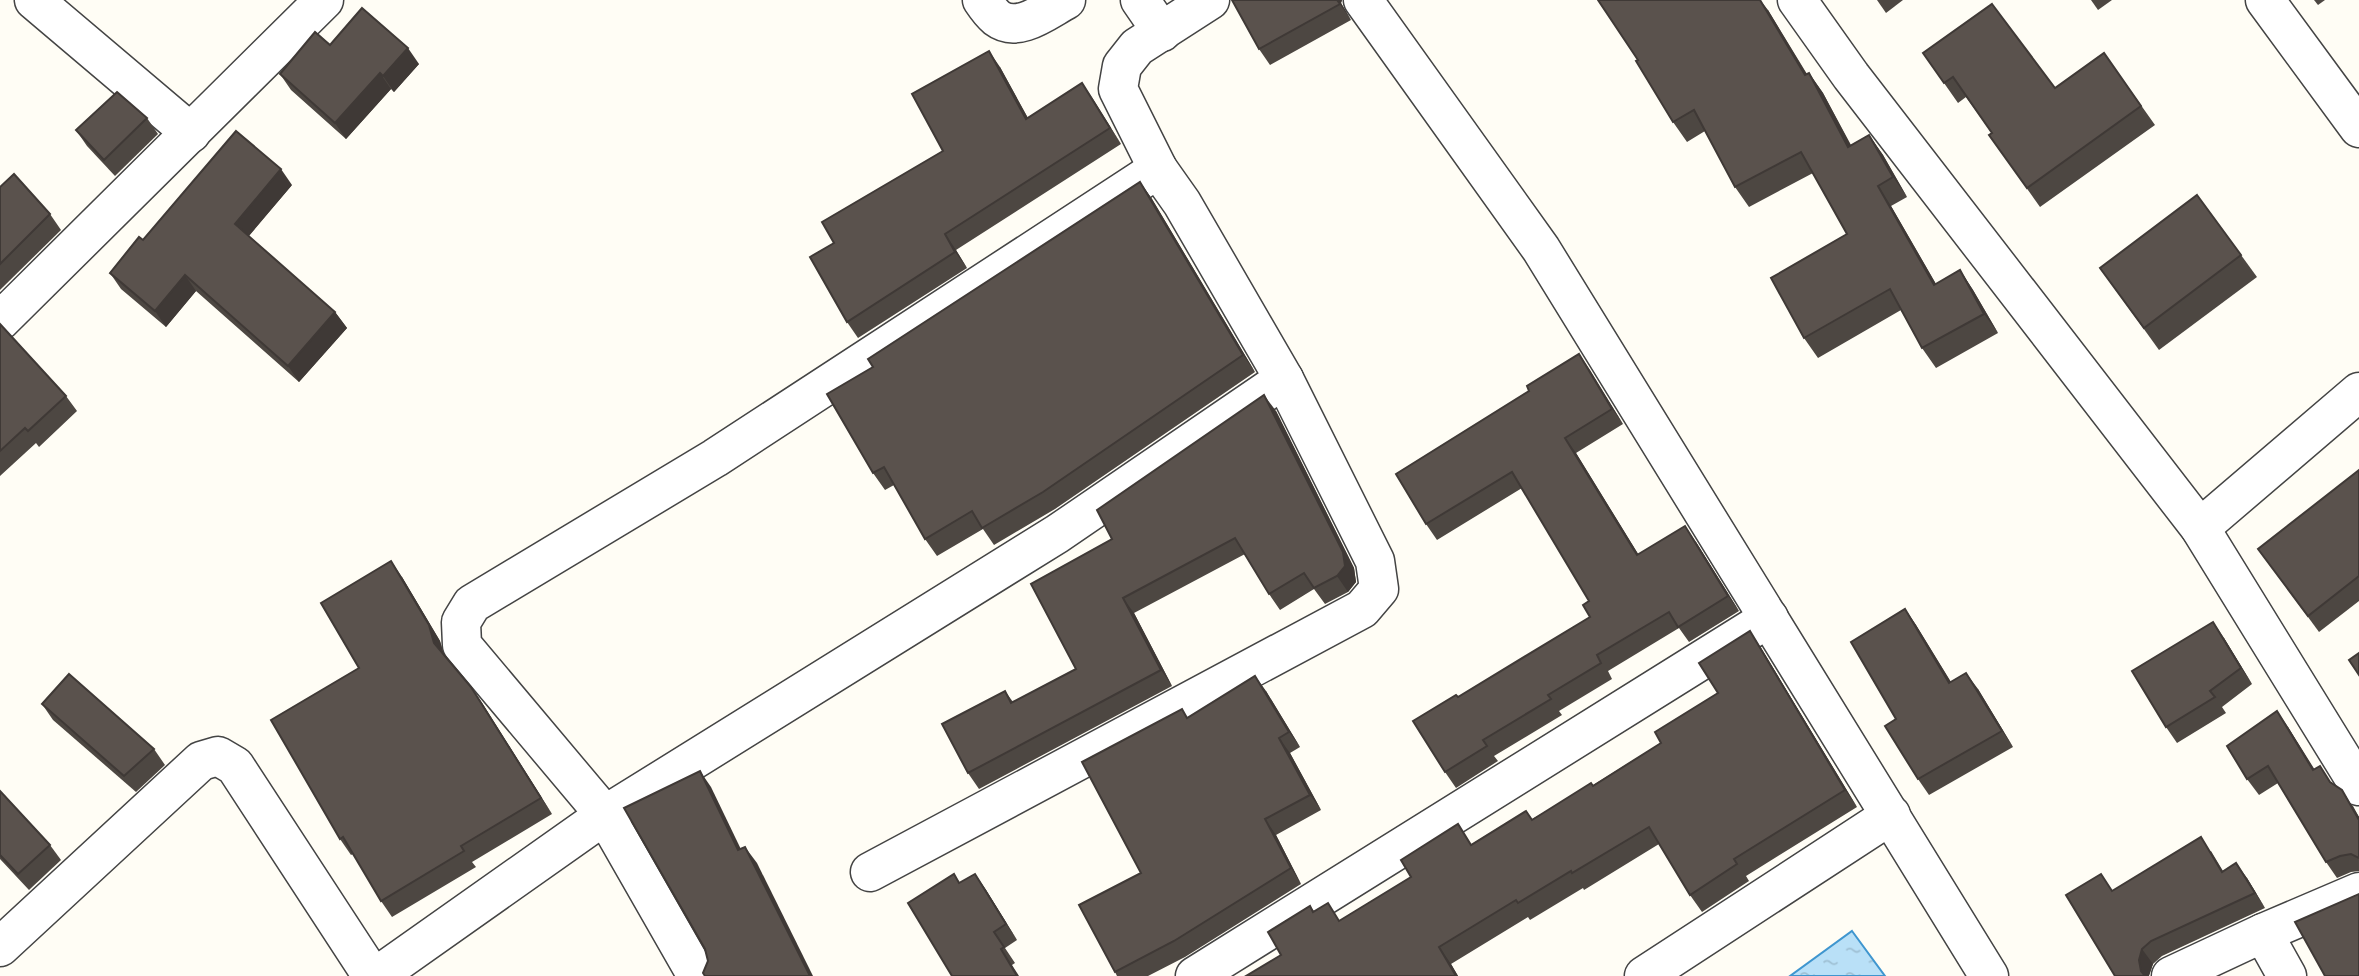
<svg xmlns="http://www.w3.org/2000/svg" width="2359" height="976" font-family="Merriweather,serif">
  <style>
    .water { fill: url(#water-ripples); stroke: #3f96cf; stroke-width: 2 }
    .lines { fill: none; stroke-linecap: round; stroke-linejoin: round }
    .minor-casing { stroke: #444; stroke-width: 41 }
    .tertiary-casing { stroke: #444; stroke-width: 41 }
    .minor { stroke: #fff; stroke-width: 38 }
    .tertiary { stroke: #fff; stroke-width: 38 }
    .wall { fill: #4d4742 }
    .shaded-wall { fill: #3f3936 }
    .building { fill: #5a524d; stroke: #3f3936; stroke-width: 2 }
  </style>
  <defs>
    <pattern id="water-ripples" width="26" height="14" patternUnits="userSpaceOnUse" patternTransform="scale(1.75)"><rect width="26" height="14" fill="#b9e0f7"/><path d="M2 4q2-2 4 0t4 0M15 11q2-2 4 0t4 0" fill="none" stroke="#9ebfd3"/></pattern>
  </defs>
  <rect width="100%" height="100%" fill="#fffdf5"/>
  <path class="water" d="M1852 931 1885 976H1790Z"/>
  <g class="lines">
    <g class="minor-casing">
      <g id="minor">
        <path d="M34 0 191 133"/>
        <path d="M982 0C986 6 991 13 997 18 1018 34 1047 10 1066 0"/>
        <path d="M1140 0 1162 32"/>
        <path d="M1797 0 1851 76 2200 528 2359 786"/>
        <path d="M2265 0 2359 128"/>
        <path d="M0 321 324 0"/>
        <path d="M2200 528 2359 392"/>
        <path d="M870 872 1362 609 1379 589 1375 561 1284 379 1182 203 1158 169 1118 89 1122 66 1137 47 1210 0"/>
        <path d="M2263 933 2359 892"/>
        <path d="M0 947 201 761 218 756 235 766 372 976"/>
        <path d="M377 976 605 815 1057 534 1284 379"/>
        <path d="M697 976 605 815 462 645 461 622 472 604 715 458 1158 169"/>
        <path d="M1195 976 1769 618"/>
        <path d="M1644 976 1891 815"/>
        <path d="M2171 976 2263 933 2287 976"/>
      </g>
    </g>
    <g class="tertiary-casing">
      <path id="tertiary" d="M1363 0 1541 249 1989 976"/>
    </g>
    <use href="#minor" class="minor"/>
    <use href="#tertiary" class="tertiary"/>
  </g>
  <g class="wall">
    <path d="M1232 0H1342L1341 3 1351 20 1270 65 1259 49Z"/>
    <path d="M1877 0H1903L1886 13Z"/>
    <path d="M2091 0H2112L2098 10Z"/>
    <path d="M2314 0H2325L2318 5Z"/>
    <path d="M1768 10 1807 74 1809 73 1823 93 1851 145 1869 135 1883 155 1907 197 1891 206 1936 284 1960 270 1973 290 1998 333 1936 368 1922 348 1901 310 1818 358 1804 338 1847 234 1813 173 1749 207 1735 187 1705 131 1687 142 1673 122 1638 60Z"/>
    <path d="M330 45 419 64 394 92 391 89 346 139 291 90 280 74Z"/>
    <path d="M1923 53 2055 88 2104 53 2155 125 2040 207 1989 135 1992 133 1966 97 1958 103Z"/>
    <path d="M1000 67 1028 118 1082 83 1121 144 956 250 967 268 858 338 847 322 834 243 943 151Z"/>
    <path d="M147 118 158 134 115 176 87 146 76 130Z"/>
    <path d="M1140 182 1152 199 1255 372 1055 509 994 545 983 529 937 556 925 539 894 485 885 490 873 473V367Z"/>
    <path d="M292 185 249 236 335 312 347 328 299 382 196 291 166 327 121 289 110 273 143 240Z"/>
    <path d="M0 187 50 214 61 230 0 290Z"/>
    <path d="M2241 255 2257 277 2159 350 2100 268Z"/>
    <path d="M0 324 66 396 77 411 39 447 36 443 0 476Z"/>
    <path d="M1579 354 1623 424 1576 453 1638 554 1696 542 1739 611 1689 642 1679 628 1608 671 1612 679 1559 711 1562 715 1494 756 1498 761 1456 788 1445 772 1458 697 1590 617 1589 601 1522 488 1437 540 1426 524 1529 391Z"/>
    <path d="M1276 411 1354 568 1356 582 1348 592 1325 604 1314 589 1280 610 1269 594 1245 554 1134 613 1172 686 979 789 968 773 1005 691 1013 702 1076 669 1112 539Z"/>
    <path d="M2359 470V601L2319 632 2258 549Z"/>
    <path d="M402 577 440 641 444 655 471 687 482 703 552 814 472 862 476 867 392 917 381 901 353 854 351 855 340 839 359 668Z"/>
    <path d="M1905 609 1916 625 1951 682 1978 689 2013 747 1929 795 1918 779 1896 719Z"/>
    <path d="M2224 638 2252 684 2222 707 2226 713 2177 743 2166 727Z"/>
    <path d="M1761 648 1857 807 1746 876 1749 881 1702 912 1690 895 1659 844 1584 890 1583 888 1530 920 1528 917 1451 964 1458 976H1246L1281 955 1310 906 1314 911 1341 921 1472 844 1526 811 1532 819 1593 785 1661 743 1718 693Z"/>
    <path d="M1266 691 1300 747 1290 753 1321 810 1276 835 1301 884 1185 957 1148 976H1117L1115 972 1141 873 1188 718Z"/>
    <path d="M42 704 154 749 165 765 136 792 53 720Z"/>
    <path d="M2288 727 2314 770 2332 784 2353 806 2359 817V871L2351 872 2337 878 2326 862 2278 783 2259 795 2247 779Z"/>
    <path d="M0 791 50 845 61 860 29 890 0 859Z"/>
    <path d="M2211 851 2223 871 2247 878 2265 908 2162 956 2153 964 2149 975 2113 891Z"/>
    <path d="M954 874 960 883 975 874 986 890 1017 940 1005 948 1015 963 1012 965 952 976Z"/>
  </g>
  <g class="shaded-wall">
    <path d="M1337 0H1342L1341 3 1351 20Z"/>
    <path d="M1760 0 1768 10 1819 95 1805 75Z"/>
    <path d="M408 48 419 64 394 92 383 76Z"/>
    <path d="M989 51 1000 67 1037 135 1026 119Z"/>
    <path d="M380 73 391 89 346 139 335 123Z"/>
    <path d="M1809 73 1823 93 1862 167 1848 147Z"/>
    <path d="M1082 83 1093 99 1121 144 1110 128Z"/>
    <path d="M1869 135 1883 155 1907 197 1893 177Z"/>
    <path d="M281 169 292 185 246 239 235 224Z"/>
    <path d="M1140 182 1152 199 1255 372 1243 355Z"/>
    <path d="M1878 186 1891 206 1948 305 1934 285Z"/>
    <path d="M945 234 956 250 967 268 955 252Z"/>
    <path d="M1960 270 1973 290 1998 333 1984 314Z"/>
    <path d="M185 275 196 291 166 327 155 311Z"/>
    <path d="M335 312 347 328 299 382 288 366Z"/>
    <path d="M1579 354 1590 370 1623 424 1612 409Z"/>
    <path d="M1264 395 1276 411 1354 568 1356 582 1348 592 1337 576Z"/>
    <path d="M1565 438 1576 453 1648 570 1637 555Z"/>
    <path d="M1685 526 1696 542 1739 611 1728 596Z"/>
    <path d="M391 561 402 577 440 641 445 659 434 643Z"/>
    <path d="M1123 598 1134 613 1172 686 1161 670Z"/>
    <path d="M1905 609 1916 625 1961 699 1949 683Z"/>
    <path d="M2213 622 2224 638 2252 684 2241 668Z"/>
    <path d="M1750 631 1761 648 1857 807 1845 790Z"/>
    <path d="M1966 673 1978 689 2013 747 2002 731Z"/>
    <path d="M1255 676 1266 691 1300 747 1289 732Z"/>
    <path d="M471 687 482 703 552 814 541 798Z"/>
    <path d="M2277 711 2288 727 2325 786 2313 770Z"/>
    <path d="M1279 738 1290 753 1321 810 1310 795Z"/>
    <path d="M700 771 711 787 749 866 738 850Z"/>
    <path d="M2342 790 2359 817V820Z"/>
    <path d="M1265 819 1276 835 1301 884 1291 868Z"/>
    <path d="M745 847 757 863 813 976H810Z"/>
    <path d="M2236 863 2247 878 2265 908 2255 893Z"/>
    <path d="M975 874 986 890 1017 940 1006 924Z"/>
    <path d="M1439 947 1451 964 1458 976H1456Z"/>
    <path d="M1001 949 1012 965 1019 976H1017Z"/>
    <path d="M2142 949 2153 964 2149 976H2145L2141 971 2139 960Z"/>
  </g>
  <g class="building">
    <path d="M1232 0H1337L1340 4 1259 49Z"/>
    <path d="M1598 0H1760L1805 75 1809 73 1848 147 1869 135 1893 177 1878 186 1934 285 1960 270 1984 314 1922 348 1890 289 1804 338 1771 278 1847 234 1801 152 1735 187 1694 110 1673 122 1636 61 1638 60Z"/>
    <path d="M1992 4 2055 88 2104 53 2141 106 2027 188 1989 135 1992 133 1953 77 1944 83 1923 53Z"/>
    <path d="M362 8 408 48 383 76 380 73 335 123 280 74 315 32 330 45Z"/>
    <path d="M989 51 1026 119 1082 83 1110 128 945 234 955 252 847 322 810 257 834 243 822 222 943 151 912 94Z"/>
    <path d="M117 92 147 118 104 160 76 130Z"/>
    <path d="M236 131 281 169 235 224 335 312 288 366 185 275 155 311 110 273 139 237 143 240Z"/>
    <path d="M14 174 50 214 0 264V187Z"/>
    <path d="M1140 182 1243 355 1043 492 982 528 972 511 925 539 884 467 873 473 827 394 873 367 868 359Z"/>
    <path d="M2197 195 2241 255 2144 328 2100 268Z"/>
    <path d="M0 324 66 396 28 431 25 428 0 451Z"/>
    <path d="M1579 354 1612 409 1565 438 1637 555 1685 526 1728 596 1678 627 1669 612 1597 655 1601 663 1548 695 1551 699 1483 740 1487 746 1445 772 1413 721 1456 695 1458 697 1590 617 1583 605 1589 601 1512 472 1426 524 1396 474 1529 391 1527 386Z"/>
    <path d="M1264 395 1343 552 1345 566 1337 576 1314 588 1304 573 1269 594 1235 538 1123 598 1161 670 968 773 942 724 1005 691 1011 703 1076 669 1031 584 1112 539 1097 510Z"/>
    <path d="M2359 470V576L2308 616 2258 549Z"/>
    <path d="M391 561 429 625 434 643 471 687 541 798 461 846 464 851 381 901 343 837 340 839 271 720 359 668 321 603Z"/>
    <path d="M1905 609 1949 683 1966 673 2002 731 1918 779 1885 726 1896 719 1851 642Z"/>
    <path d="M2213 622 2241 668 2210 691 2215 697 2166 727 2132 671Z"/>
    <path d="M1750 631 1845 790 1734 859 1737 864 1690 895 1649 827 1572 873 1571 871 1518 903 1516 900 1439 947 1456 976H1246L1281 955 1268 932 1310 906 1313 912 1328 903 1339 921 1411 877 1401 860 1458 824 1471 845 1526 811 1532 820 1591 783 1593 786 1661 743 1655 732 1718 693 1699 663Z"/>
    <path d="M2359 653V675L2349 660Z"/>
    <path d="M69 674 154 749 124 776 42 704Z"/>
    <path d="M1255 676 1289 732 1279 738 1310 795 1265 819 1291 868 1174 941 1115 972 1079 905 1141 873 1082 762 1182 709 1187 718Z"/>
    <path d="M2277 711 2313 770 2320 766 2330 782 2342 790 2359 820V858L2351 854 2340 856 2326 862 2268 766 2247 779 2227 746Z"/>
    <path d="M700 771 738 850 745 847 810 976H705L703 973 708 961 705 949 624 808Z"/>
    <path d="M0 791 50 845 18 874 0 855Z"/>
    <path d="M2201 837 2222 872 2236 863 2255 893 2151 941 2142 949 2139 960 2141 971 2145 976H2115L2066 895 2101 874 2112 891Z"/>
    <path d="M954 874 959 883 975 874 1006 924 994 932 1004 947 1001 949 1017 976H952L908 903Z"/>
    <path d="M2359 894V976H2325L2295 922Z"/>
  </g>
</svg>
